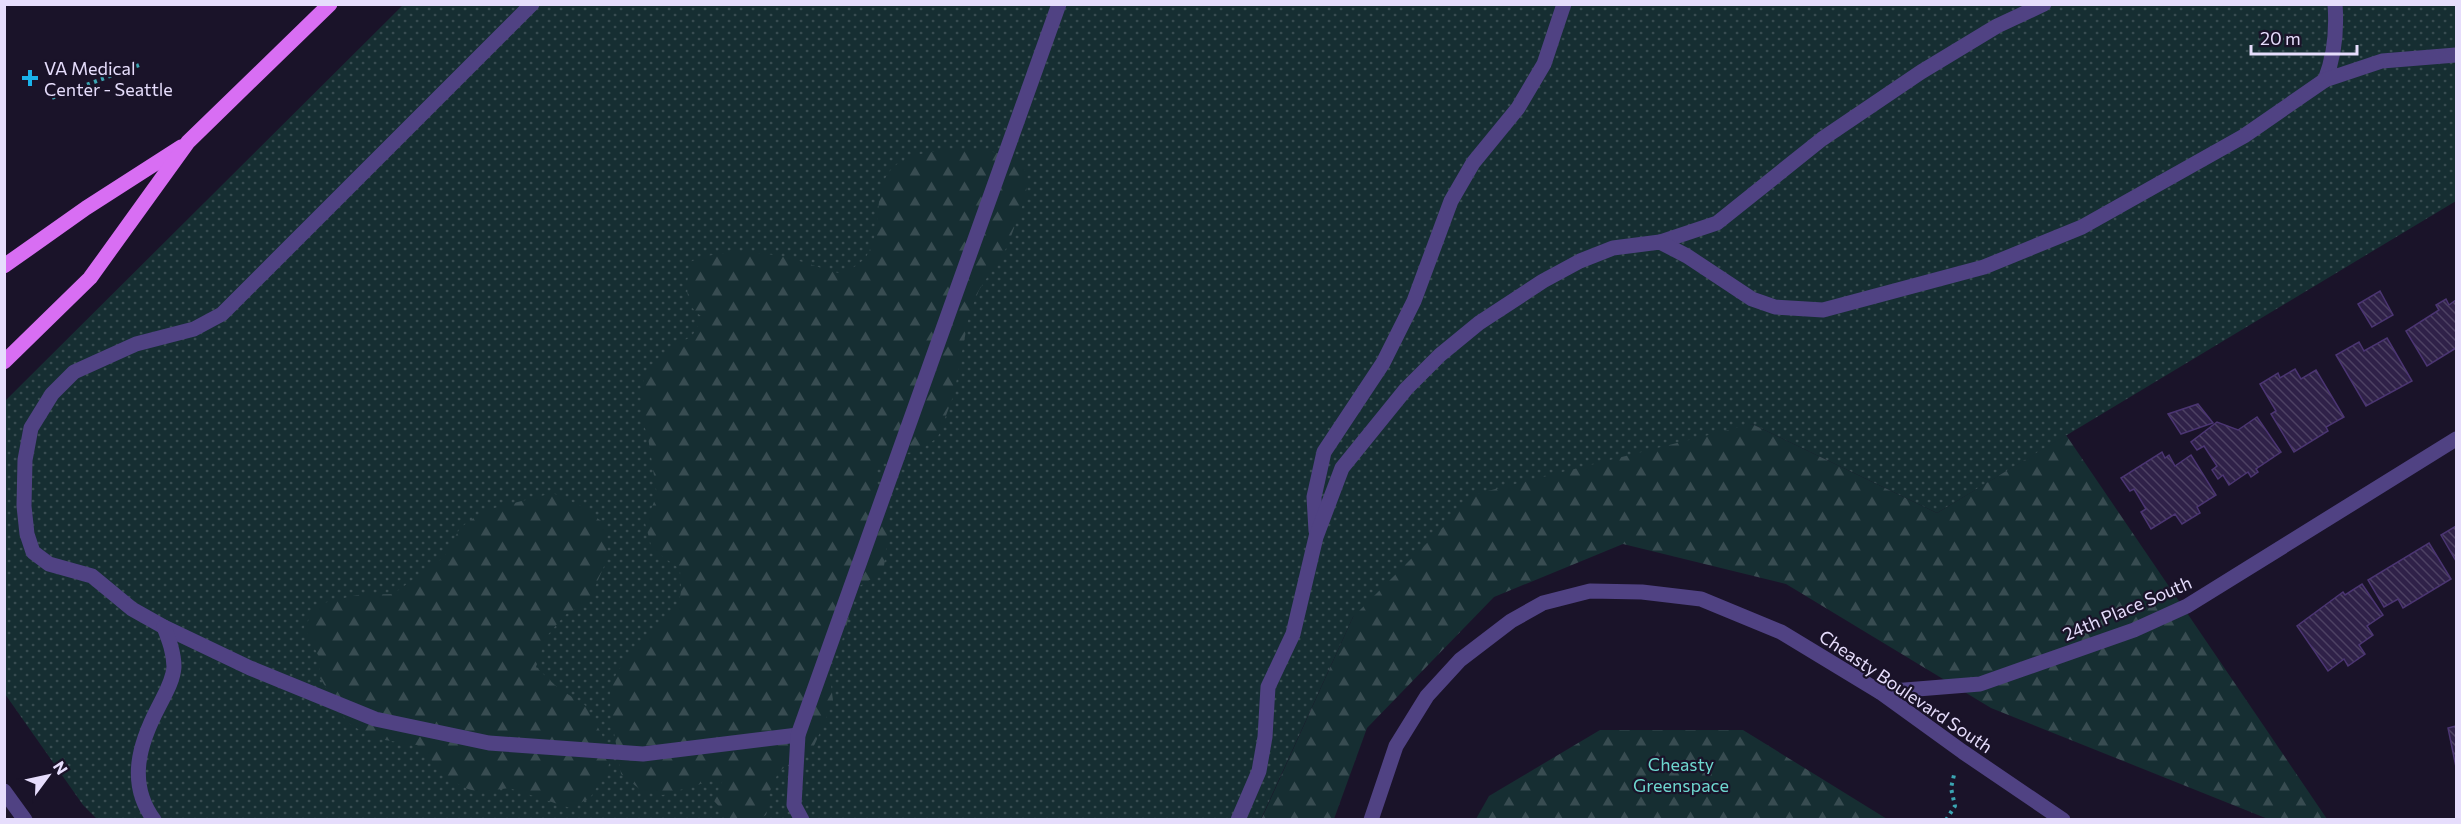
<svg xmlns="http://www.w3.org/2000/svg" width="2461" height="824" font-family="Commissioner,sans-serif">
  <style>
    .grass { fill: url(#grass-dots) }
    .forest { fill: url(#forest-firs) }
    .building { fill: url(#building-back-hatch); stroke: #4b3572; stroke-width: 1.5 }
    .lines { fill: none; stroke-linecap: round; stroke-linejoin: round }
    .path { stroke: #3ba5b2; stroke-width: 4; stroke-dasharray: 3 4.5; stroke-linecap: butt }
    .minor { stroke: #504283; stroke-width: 15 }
    .major { stroke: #d86ef3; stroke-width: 15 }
    .poi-dot { fill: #1ab3eb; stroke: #1a1329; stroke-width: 2 }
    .labels { text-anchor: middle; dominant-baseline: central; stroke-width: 4.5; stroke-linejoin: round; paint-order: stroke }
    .poi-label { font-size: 18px; fill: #e6ddfc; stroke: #1a1329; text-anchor: start }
    .street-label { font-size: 18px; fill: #e6ddfc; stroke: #1a1329 }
    .park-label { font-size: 18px; fill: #6ed7cf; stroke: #1a1329 }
  </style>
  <defs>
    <pattern id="grass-dots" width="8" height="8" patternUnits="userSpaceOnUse" patternTransform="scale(1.5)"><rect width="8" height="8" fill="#162e32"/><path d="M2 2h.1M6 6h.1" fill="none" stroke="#384c51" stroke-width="1.8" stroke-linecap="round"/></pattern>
    <pattern id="forest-firs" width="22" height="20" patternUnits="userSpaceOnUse" patternTransform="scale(1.5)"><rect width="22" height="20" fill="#162e32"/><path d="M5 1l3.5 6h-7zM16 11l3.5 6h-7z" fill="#384c51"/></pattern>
    <pattern id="building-back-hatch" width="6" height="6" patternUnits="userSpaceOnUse" patternTransform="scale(1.5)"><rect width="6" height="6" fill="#2f2148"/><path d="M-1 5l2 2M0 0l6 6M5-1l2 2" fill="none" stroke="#4d4163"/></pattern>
  </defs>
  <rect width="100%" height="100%" fill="#1a1329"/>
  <path class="grass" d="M403 5H2456V201L1937 513 1752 424 1353 617 1261 819H97L83 805 5 694 4 402Z"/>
  <g class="forest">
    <path d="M981 149 1017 158 1027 174 1026 196 1007 247 979 290 969 315 954 394 938 437 918 452 892 454 873 470 890 522 884 566 878 575 858 587 840 647 833 655 829 668 833 701 823 726 812 750 779 771 770 791 766 815 758 819H731L714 801 724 777 663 795 642 791 621 774C619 753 605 700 612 683 619 666 634 648 647 634 658 623 676 615 680 597 682 589 680 578 680 569L652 549 645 523 657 495 648 437 641 417V390L647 369 666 351 692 336 703 317C682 306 687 282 690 262 718 249 759 251 788 258 807 262 824 270 843 274 850 269 860 264 865 258 889 226 864 176 908 158 930 149 958 151 981 149Z"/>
    <path d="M1752 424 1937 513 2066 435 2327 819H2268L1991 708 1786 584 1623 544 1494 597 1367 728 1334 819 1261 820 1353 617 1476 494Z"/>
    <path d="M553 493 583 507 605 524 608 557 589 601 565 615 546 637 536 667 558 688 585 705 602 735 610 759 608 769 590 798 570 808 509 788 479 792 468 789 450 780 417 745 372 738 347 722 320 678 319 657 304 627 319 604 357 595 393 594 444 557 460 528 483 511Z"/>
    <path d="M1600 730H1743L1887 819H1476L1489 796Z"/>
  </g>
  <g class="building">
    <path d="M2380 291 2393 315 2372 327 2358 304Z"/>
    <path d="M2446 299 2449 305 2456 300V348L2427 366 2406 331 2439 310 2436 305Z"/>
    <path d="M2387 338 2412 381 2366 406 2336 355 2359 342 2364 351Z"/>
    <path d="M2295 369 2301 379 2316 370 2344 417 2326 427 2328 431 2294 452 2271 414 2276 411 2260 384 2278 373 2280 378Z"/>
    <path d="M2198 404 2213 423 2181 434 2168 414Z"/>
    <path d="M2257 417 2281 452 2256 469 2258 472 2251 477 2248 472 2229 485 2223 475 2218 479 2212 470 2217 466 2204 446 2197 450 2191 442 2217 422 2238 430Z"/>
    <path d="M2162 452 2165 458 2169 455 2175 466 2191 455 2216 495 2197 507 2200 513 2182 524 2175 514 2151 529 2141 512 2146 509 2134 489 2130 491 2121 478Z"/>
    <path d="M2456 526V561L2441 535Z"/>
    <path d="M2429 543 2451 579 2403 608 2398 599 2384 607 2368 580Z"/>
    <path d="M2362 584 2383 615 2367 626 2373 635 2359 645 2365 654 2348 666 2344 659 2328 671 2297 626 2343 592 2345 595Z"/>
    <path d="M2456 726V767L2448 728Z"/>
  </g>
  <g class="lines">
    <g class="path">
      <path d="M52 98 139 65"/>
      <path d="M1946 820 1955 806 1951 788 1954 775"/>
    </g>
    <g class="minor">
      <path d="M532 4 222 314 194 329 136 344 74 372 52 394 31 428 25 460 24 506 27 534 33 552 49 564 92 576 132 609 164 627 250 668 375 719 489 743 643 754 798 735"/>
      <path d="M2325 80C2335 55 2337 31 2335 4"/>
      <path d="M1660 242 1717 223 1822 139 1921 72 1997 26 2044 4"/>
      <path d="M1316 531 1314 497 1324 452 1383 363 1414 301 1451 201 1473 163 1518 108 1544 64 1564 4"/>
      <path d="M1880 692 1980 684 2134 630 2187 606 2456 439"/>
      <path d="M4 791 25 820"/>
      <path d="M154 820C127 783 139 744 159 706 165 694 173 681 174 667 174 653 169 640 164 627"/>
      <path d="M802 820 794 805 798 735 1059 4"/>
      <path d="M1238 820 1259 771 1265 737 1268 687 1293 634 1316 537 1342 468 1406 389 1440 355 1479 323 1543 281 1580 261 1613 248 1660 242 1687 256 1752 299 1775 307 1823 310 1984 267 2082 227 2244 136 2325 80 2382 61 2456 55"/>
      <path d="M1371 820 1396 746 1427 696 1460 660 1511 621 1543 603 1590 591 1642 592 1701 599 1781 632 1880 692 1963 752 2063 820"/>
    </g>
    <g class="major">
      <path d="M4 266 86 208 181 147"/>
      <path d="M4 362 90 278 188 142 330 4"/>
    </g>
  </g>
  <path class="poi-dot" d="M27 69h6v6h6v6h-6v6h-6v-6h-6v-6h6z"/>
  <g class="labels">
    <g class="poi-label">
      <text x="44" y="68">VA Medical<tspan x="44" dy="21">Center - Seattle</tspan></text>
    </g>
    <g class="street-label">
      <text transform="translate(2127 608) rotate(-23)">24th Place South</text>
      <text transform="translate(1906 691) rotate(34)">Cheasty Boulevard South</text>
    </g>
    <g class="park-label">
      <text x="1681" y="764">Cheasty<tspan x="1681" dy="21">Greenspace</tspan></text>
    </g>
  </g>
  <rect width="2461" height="824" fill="none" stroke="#e6ddfc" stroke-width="12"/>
  <g transform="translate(48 776) rotate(57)" stroke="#1a1329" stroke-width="4.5" paint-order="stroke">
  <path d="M0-4.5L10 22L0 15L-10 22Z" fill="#e6ddfc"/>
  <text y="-9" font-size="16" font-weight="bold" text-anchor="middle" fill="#e6ddfc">N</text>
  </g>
  <path d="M2251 45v9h106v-9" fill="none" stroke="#e6ddfc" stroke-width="3"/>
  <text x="2260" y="45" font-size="18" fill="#e6ddfc" stroke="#1a1329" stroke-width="4.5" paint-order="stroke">20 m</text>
</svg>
